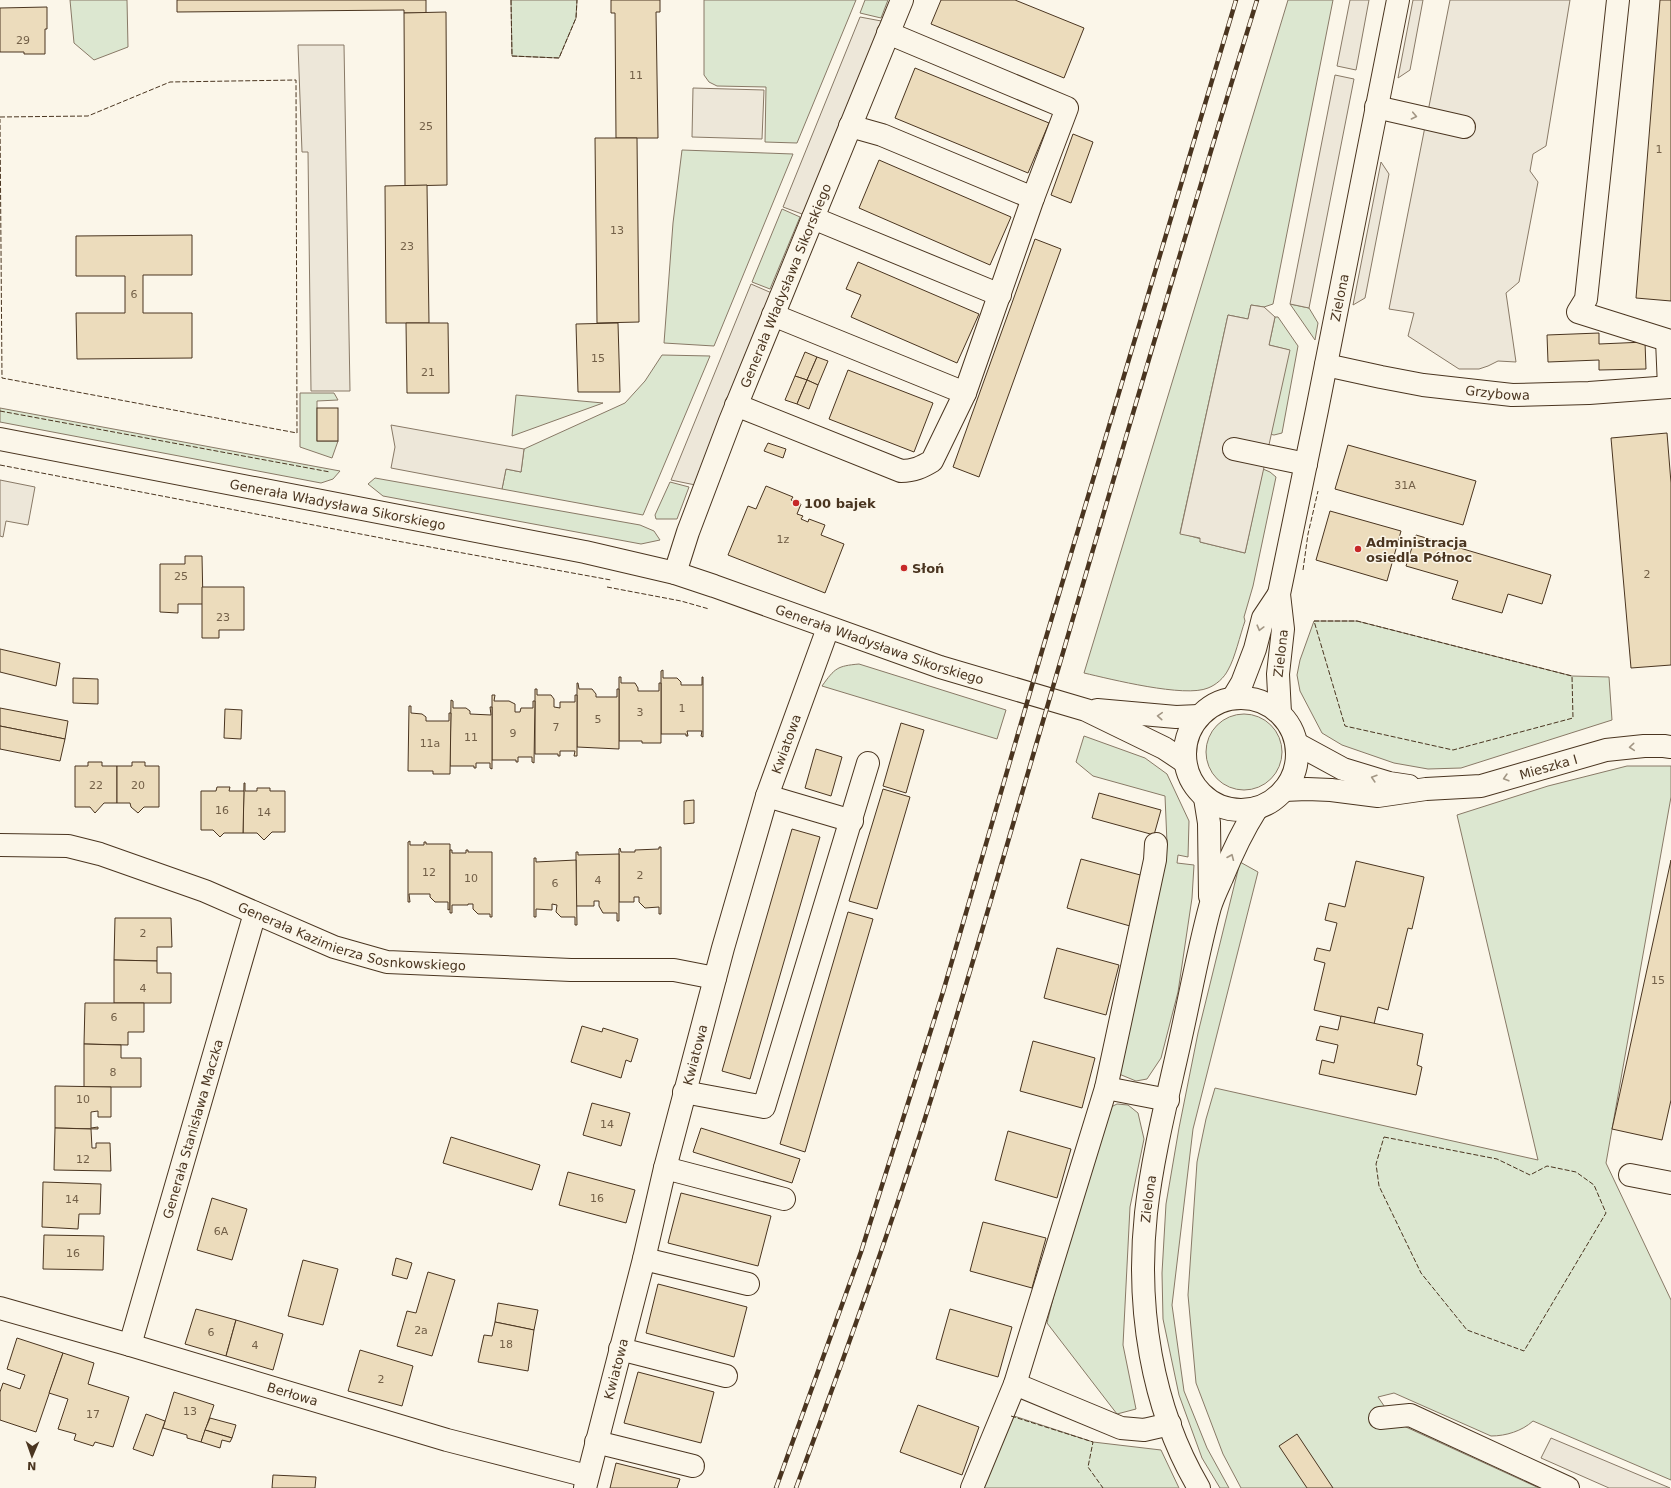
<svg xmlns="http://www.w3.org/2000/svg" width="1671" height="1488" font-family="'DejaVu Sans',sans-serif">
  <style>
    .green { fill: #dce7d0; stroke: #887966 }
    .parking { fill: #ede7d9; stroke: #887966 }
    .building { fill: #ecdcbc; stroke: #4a3520 }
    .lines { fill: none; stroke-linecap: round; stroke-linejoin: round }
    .minor-casing { stroke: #4a3520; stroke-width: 24 }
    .major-casing { stroke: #4a3520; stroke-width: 24 }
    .minor { stroke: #fbf6e9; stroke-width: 22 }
    .major { stroke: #fbf6e9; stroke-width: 22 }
    .rail-casing { stroke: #4a3520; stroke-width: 4.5 }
    .rail { stroke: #fbf6e9; stroke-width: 3; stroke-dasharray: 9; stroke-linecap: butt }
    .fence { stroke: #4a3520; stroke-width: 1; stroke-dasharray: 5 2; stroke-linecap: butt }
    .oneway { stroke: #a29684 }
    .poi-dot { fill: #c62828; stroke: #fbf6e9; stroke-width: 1.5 }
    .labels { text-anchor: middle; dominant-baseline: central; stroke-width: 3; stroke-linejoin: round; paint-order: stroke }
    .number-label { font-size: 11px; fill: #725f47 }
    .street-label { font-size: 13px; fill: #4a3520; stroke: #fbf6e9 }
    .poi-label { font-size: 13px; font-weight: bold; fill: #4a3520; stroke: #fbf6e9; text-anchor: start }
  </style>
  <rect width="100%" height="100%" fill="#fbf6e9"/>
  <g class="green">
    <path d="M70 0H127L128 47 94 60 74 43Z"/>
    <path d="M511 0H577L576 18 559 58 512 56Z"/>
    <path d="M704 0H856L797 143 765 142 766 87 717 86 709 82 704 75Z"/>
    <path d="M865 0H888L881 18 860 13Z"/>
    <path d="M1288 0H1333L1273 304 1264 307 1251 305 1248 319 1228 315 1180 533 1201 539 1200 542 1245 553 1263 469 1270 472 1276 477 1253 586 1244 617 1245 621C1240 635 1235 658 1228 670 1224 678 1216 685 1208 688 1185 698 1110 679 1084 673Z"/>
    <path d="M682 150 793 154 714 346 664 343 673 223Z"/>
    <path d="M782 209 800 217 770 289 752 282Z"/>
    <path d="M1290 304 1309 308 1318 323 1315 340Z"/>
    <path d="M1275 317H1278L1298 346 1282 433 1274 435 1251 430 1289 350 1269 345Z"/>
    <path d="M662 355 710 356 643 515 502 489 506 469 521 472 524 449 625 403 645 381Z"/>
    <path d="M300 393H334L338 400 317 401V441H338L332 458 300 447Z"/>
    <path d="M516 395 603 403 512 436Z"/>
    <path d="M0 408 340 471 333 479 321 483 0 422Z"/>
    <path d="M375 478 640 525 654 531 660 540 641 544 383 496 368 484Z"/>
    <path d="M670 482 689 487 677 519H656L655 515Z"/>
    <path d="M1314 621H1357L1572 676 1609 677 1612 720 1461 768 1428 769 1394 763 1342 745 1322 733 1300 691 1297 675 1300 660Z"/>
    <path d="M859 664 1006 710 997 739 822 686C835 668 837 666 859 664Z"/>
    <circle cx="1244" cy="752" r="38"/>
    <path d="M1084 736 1145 758 1167 774 1189 821 1188 857 1178 855 1177 863 1194 865 1192 898 1178 992 1161 1058 1147 1079 1136 1081 1119 1074 1121 1051 1167 843 1165 796 1093 776 1076 762Z"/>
    <path d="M1627 766H1671V797L1606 1163 1671 1300V1480L1533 1421C1522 1431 1506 1436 1491 1436L1394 1393 1378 1397 1395 1422 1539 1488H1241L1223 1454 1196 1383 1188 1295 1197 1162 1206 1119 1215 1088 1538 1160 1457 815 1548 786Z"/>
    <path d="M1240 862 1258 872 1193 1129 1172 1305 1184 1391 1207 1448 1229 1488H1220L1202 1458 1179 1395 1163 1319 1162 1273 1166 1204 1179 1128 1198 1033Z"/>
    <path d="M1117 1104 1128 1105 1138 1113 1144 1139 1130 1207 1123 1345 1136 1409 1117 1414 1047 1323 1095 1127 1105 1110Z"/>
    <path d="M1011 1415 1093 1442 1161 1450 1179 1488H982Z"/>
  </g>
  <g class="parking">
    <path d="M1350 0H1369L1356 70 1337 66Z"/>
    <path d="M1413 0H1423L1410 70 1398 78Z"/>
    <path d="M1450 0H1570L1546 146 1533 154 1530 171 1538 182 1519 282 1506 293 1516 362 1498 361 1488 366 1479 369H1459L1408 336 1414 313 1389 309Z"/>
    <path d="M860 17 892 23 813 218 783 207Z"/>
    <path d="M298 45H344L350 391H311L308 152H302Z"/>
    <path d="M1335 75 1354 79 1309 308 1290 304Z"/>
    <path d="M693 88 764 90 762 139 692 137Z"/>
    <path d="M1381 162 1389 174 1365 298 1353 305Z"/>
    <path d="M751 284 781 297 705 487 671 480Z"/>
    <path d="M1251 305 1264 307 1275 317 1269 345 1290 350 1245 553 1200 542V538L1180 534 1228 315 1248 319Z"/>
    <path d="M391 425 524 449 521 472 506 469 502 489 391 468 395 447Z"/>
    <path d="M0 480 35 487 28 525 6 521 3 537 0 536Z"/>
    <path d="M1551 1438 1670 1488H1609L1541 1458Z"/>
  </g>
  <g class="building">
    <path d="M177 0H426V13H404V10L177 12Z"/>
    <path d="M611 0H660V12H656L658 138H616L615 13H611Z"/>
    <path d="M941 0H1015L1084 28 1064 78 931 24Z"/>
    <path d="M1660 0H1671V301L1636 298Z"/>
    <path d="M47 7V29H45V54H24V52H0V8Z"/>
    <path d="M446 12 447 185 405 186 404 13Z"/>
    <path d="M915 68 1049 123 1028 173 895 118Z"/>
    <path d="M1073 134 1093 142 1071 203 1051 195Z"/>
    <path d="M595 138H637L639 322 597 323Z"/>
    <path d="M879 160 1011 217 990 265 859 208Z"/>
    <path d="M427 185 429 323H386L385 186Z"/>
    <path d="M192 235V275H143V313H192V358L77 359 76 313H125V276H76V236Z"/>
    <path d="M1035 239 1061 249 979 477 953 467Z"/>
    <path d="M858 262 979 314 957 363 851 317 861 295 846 289Z"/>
    <path d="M406 323H448L449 393H407Z"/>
    <path d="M618 323 620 392H578L576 324Z"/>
    <path d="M1599 333V344L1645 342 1646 369 1599 370V360L1548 362 1547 335Z"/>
    <path d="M805 352 817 357 807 380 795 376Z"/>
    <path d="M817 357 828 361 818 385 807 380Z"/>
    <path d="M848 370 933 403 914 452 829 419Z"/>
    <path d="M795 376 807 380 797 404 785 400Z"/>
    <path d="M807 380 818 385 809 409 797 404Z"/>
    <rect x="317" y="408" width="21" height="33"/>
    <path d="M1667 433 1671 483V665L1631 668 1611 438Z"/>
    <path d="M768 443 786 449 783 458 764 451Z"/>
    <path d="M1348 445 1476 481 1463 525 1335 489Z"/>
    <path d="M766 486 793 497 791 500 801 504 797 514 803 516 801 519 808 522 809 519 825 525 821 535 844 544 825 593 728 555 748 506 756 509Z"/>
    <path d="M1330 511 1401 531 1387 581 1316 560Z"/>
    <path d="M1416 535 1551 575 1542 604 1508 594 1502 613 1452 599 1458 581 1406 566Z"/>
    <path d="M185 556H202L203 604H178V613L160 612V564H185Z"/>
    <path d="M202 587H244V630H219V638H202Z"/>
    <path d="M0 649 60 663 56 686 0 672Z"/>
    <path d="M663 670V678H677L681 682V685H702V677H703V737L701 736 702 731H687L688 736H686V734H661V671Z"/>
    <path d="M619 677H621V683H635L638 688V691H659V683H661V743H642V741H619Z"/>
    <path d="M73 678 98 679V704L73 703Z"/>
    <path d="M577 683H578L579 689H592L596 694V697H617V689H619V749L577 747Z"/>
    <path d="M535 689H537V695H551L554 699V707L560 708V702H575V695H577V756H574L575 751H560V756H558V754H535Z"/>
    <path d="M492 695H495L494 701H509L515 704V712H520L521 708H533V701H535L534 763 532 762V757H518V762H516V760H492Z"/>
    <path d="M451 700 453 701V708H466L470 711V714L491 715 490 707H492V769L490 768V763H476V768H474V766H450Z"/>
    <path d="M409 706H411V713L422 714 426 717V721H449V713H451L450 774H433V771H408Z"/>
    <path d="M0 708 68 721 65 739 0 726Z"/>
    <path d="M225 709 242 710 241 739 224 738Z"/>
    <path d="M901 723 924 730 906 793 883 786Z"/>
    <path d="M0 726 65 739 60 761 0 749Z"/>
    <path d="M816 749 842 757 831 796 805 788Z"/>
    <path d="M88 762H102V766H117V803H104L95 813 90 807H75V766H88Z"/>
    <path d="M132 762H145V766H159V807H144L138 813 131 807 130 803H117V766H132Z"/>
    <path d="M244 783H245V791H257V788H270V791H285V832H272L264 840 257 833H243Z"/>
    <path d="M217 787H230L229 791H244L243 833H224L220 837 213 830H201V791H216Z"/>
    <path d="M883 789 910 797 877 909 849 901Z"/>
    <path d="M1099 793 1161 810 1154 835 1092 818Z"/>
    <path d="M694 800V823L684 824V801Z"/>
    <path d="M792 829 820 837 750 1079 722 1071Z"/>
    <path d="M410 841V845H424V842H426V844H450V909L448 910V902H435L430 897V894H409L410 902H408V842Z"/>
    <path d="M659 847H661V914H659V907L645 908 639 902V897H634V902H619V849L620 848 621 852H635V850L659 849Z"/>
    <path d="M450 850H452V853H466V850H468V852H492V917H490V914H478L473 909V904H468V905H452V913H450Z"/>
    <path d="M576 852H578V855L619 854V921H617V913H603L599 906V901H594V906H576Z"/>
    <path d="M534 858H536V862L576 860 577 925H575V917H561L556 912 557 905 552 904V910L536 909V917H534Z"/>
    <path d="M1081 859 1144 876 1130 926 1067 908Z"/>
    <path d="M1671 860V1100L1662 1140 1612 1129Z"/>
    <path d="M1356 861 1424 877 1412 929 1408 928 1388 1010 1378 1007 1374 1024 1314 1010 1325 963 1314 960 1317 948 1330 951 1337 923 1325 920 1329 903 1345 907Z"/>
    <path d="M848 912 873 919 805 1152 780 1144Z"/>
    <path d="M115 918H171L172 947H157V961L114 960Z"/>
    <path d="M1057 948 1119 965 1106 1015 1044 998Z"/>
    <path d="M114 960 157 961V973H171V1003H114Z"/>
    <path d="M85 1003H144V1032H128V1045L84 1044Z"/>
    <path d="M1341 1016 1423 1034 1417 1065 1422 1067 1416 1095 1319 1074 1322 1060 1334 1063 1338 1045 1316 1040 1320 1026 1338 1030Z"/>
    <path d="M582 1026 602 1032 603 1028 638 1039 631 1062 626 1060 621 1078 571 1062Z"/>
    <path d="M1033 1041 1095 1058 1082 1108 1020 1091Z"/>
    <path d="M84 1044 121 1045V1058H141V1087H84Z"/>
    <path d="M55 1086 111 1087V1117H98V1111L91 1112V1128L98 1127V1129L55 1128Z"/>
    <path d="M592 1103 630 1113 621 1146 583 1135Z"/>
    <path d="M55 1128 91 1129 92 1148H96V1143H110L111 1171 54 1170Z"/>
    <path d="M701 1128 800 1159 792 1183 693 1152Z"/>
    <path d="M1008 1131 1071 1149 1057 1198 995 1180Z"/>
    <path d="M451 1137 540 1165 532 1190 443 1163Z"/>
    <path d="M568 1172 635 1190 626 1223 559 1205Z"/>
    <path d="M43 1182 101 1184 100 1214H79L78 1229 42 1227Z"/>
    <path d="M681 1193 771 1216 758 1266 668 1243Z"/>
    <path d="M212 1198 247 1209 232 1260 197 1250Z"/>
    <path d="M983 1222 1046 1238 1032 1288 970 1271Z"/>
    <path d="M44 1235 104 1236 103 1270 43 1269Z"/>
    <path d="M396 1258 412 1263 407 1279 392 1275Z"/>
    <path d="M303 1260 338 1269 323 1325 288 1316Z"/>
    <path d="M428 1272 455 1280 432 1356 397 1346 407 1311 416 1313Z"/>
    <path d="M658 1284 747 1307 734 1357 646 1333Z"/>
    <path d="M498 1303 538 1310 534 1330 495 1322Z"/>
    <path d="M196 1309 236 1320 226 1356 185 1344Z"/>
    <path d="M950 1309 1012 1327 998 1377 936 1359Z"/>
    <path d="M236 1320 283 1334 273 1370 226 1356Z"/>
    <path d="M495 1322 534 1330 528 1371 478 1362 484 1335 492 1336Z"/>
    <path d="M17 1338 63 1353 36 1432 0 1420V1392L3 1383 20 1389 25 1375 7 1369Z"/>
    <path d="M360 1350 413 1366 402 1406 348 1391Z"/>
    <path d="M63 1353 94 1363 88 1384 129 1397 113 1447 95 1442 93 1446 74 1440 76 1434 58 1429 68 1399 49 1393Z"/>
    <path d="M638 1372 714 1392 701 1443 624 1423Z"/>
    <path d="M174 1392 214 1405 201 1442 187 1438V1435L163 1428Z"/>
    <path d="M918 1405 979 1427 962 1475 900 1452Z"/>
    <path d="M146 1414 165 1421 153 1456 133 1449Z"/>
    <path d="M210 1418 236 1425 232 1438 205 1430Z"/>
    <path d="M205 1430 232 1438 230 1442 222 1440 220 1448 201 1442Z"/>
    <path d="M1297 1434 1333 1488H1307L1279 1446Z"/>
    <path d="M616 1463 680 1479 677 1488H610Z"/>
    <path d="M273 1475 316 1477 315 1488H272Z"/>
  </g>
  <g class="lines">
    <g class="minor-casing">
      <g id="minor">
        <path d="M1618 0 1586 299 1578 312 1667 340 1669 387"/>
        <path d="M1376 107 1464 127"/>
        <path d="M850 126 882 135 1033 198"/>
        <path d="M813 218 1000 295"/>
        <path d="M773 315 965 393"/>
        <path id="s1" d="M1326 365 1381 377 1423 385 1512 395 1589 393 1671 387"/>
        <path d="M736 405 901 471C914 471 922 467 932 461L965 393 1033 198 1067 108 888 33"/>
        <path d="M1234 449 1306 464"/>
        <path id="s2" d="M675 573 688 532 730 421 902 0"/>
        <path d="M1233 698 1242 683 1255 649 1263 618 1279 594"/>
        <path id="s3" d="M1280 713 1278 674 1283 629 1279 594 1317 410 1398 0"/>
        <path d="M1297 744 1343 769 1389 783 1409 786"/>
        <path id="s4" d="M1284 790 1307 789 1331 790 1378 796 1426 789 1481 786 1606 750 1644 746H1664L1671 747"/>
        <path d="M767 796 852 821"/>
        <path id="s5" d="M0 845 68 846 100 854 205 891 334 947 387 962 571 970H674L715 978"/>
        <path d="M1106 1088 1168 1100"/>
        <path d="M684 1092 764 1107 868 763"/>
        <path d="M665 1168 784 1199"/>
        <path d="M1630 1175 1671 1183"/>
        <path d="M644 1259 748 1284"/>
        <path id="s6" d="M0 1308 130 1345 447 1440 587 1476"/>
        <path id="s7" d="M130 1345 255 913"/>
        <path d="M620 1349 726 1376"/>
        <path d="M1015 1384 1121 1428 1144 1430 1170 1424"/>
        <path d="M1380 1418 1410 1415 1568 1488"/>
        <path d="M596 1442 693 1466"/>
        <path id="s8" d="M585 1488 644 1259 665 1168 723 948 767 796 828 628"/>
        <path d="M972 1488 1015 1384 1106 1088 1155 860 1156 844"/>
      </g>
    </g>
    <g class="major-casing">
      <g id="major">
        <path id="s9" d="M0 439 585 552 675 573 714 586 940 667 1086 710 1164 748 1185 762"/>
        <circle cx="1241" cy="754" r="56"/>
        <path d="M1097 710 1176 717 1199 716"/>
        <path d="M1205 798 1209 823 1210 896"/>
        <path id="s10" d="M1199 1488C1151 1407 1136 1306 1146 1213 1153 1152 1169 1092 1182 1032 1191 991 1199 948 1210 907 1213 897 1218 887 1222 878 1232 853 1243 830 1257 808"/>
      </g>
    </g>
    <use href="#minor" class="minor"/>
    <use href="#major" class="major"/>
    <g class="rail-casing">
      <g id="rail">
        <path d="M776 1488 861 1252 943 992 1042 651 1236 0"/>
        <path d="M796 1488C824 1412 852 1336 878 1260 939 1085 989 906 1041 728 1112 485 1182 242 1257 0"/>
      </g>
    </g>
    <use href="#rail" class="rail"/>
    <g class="fence">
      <path d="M511 0 512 56 559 58 576 18 577 0"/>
      <path d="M0 117 88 116 170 82 296 80 297 433 2 378 0 119"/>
      <path d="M0 411 330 472"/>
      <path d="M0 465 397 541 611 580"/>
      <path d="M1303 570 1308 534 1318 491"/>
      <path d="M607 587 681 601 709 609"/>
      <path d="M1314 621H1357L1572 676 1573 718 1453 750 1345 726Z"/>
      <path d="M1384 1137 1497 1159 1530 1175 1547 1166 1576 1172 1594 1185 1606 1213 1524 1351 1467 1330 1421 1273 1379 1186 1376 1164Z"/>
      <path d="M1011 1416 1093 1442 1088 1467 1103 1488"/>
    </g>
  </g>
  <defs><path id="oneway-chevron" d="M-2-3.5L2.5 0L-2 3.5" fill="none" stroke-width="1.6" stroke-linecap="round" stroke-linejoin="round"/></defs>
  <g class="oneway">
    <use href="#oneway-chevron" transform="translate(1414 116) rotate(12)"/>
    <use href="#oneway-chevron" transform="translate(1260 628) rotate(105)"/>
    <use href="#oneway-chevron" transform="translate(1160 716) rotate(-176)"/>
    <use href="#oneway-chevron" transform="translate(1632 747) rotate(175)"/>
    <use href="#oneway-chevron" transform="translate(1374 778) rotate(-163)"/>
    <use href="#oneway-chevron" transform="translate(1506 778) rotate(164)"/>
    <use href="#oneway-chevron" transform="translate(1231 857) rotate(-67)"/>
  </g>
  <g class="poi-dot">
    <circle cx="796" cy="503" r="4"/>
    <circle cx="1358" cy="549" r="4"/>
    <circle cx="904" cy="568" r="4"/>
  </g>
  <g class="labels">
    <g class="number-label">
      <text x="23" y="40">29</text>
      <text x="636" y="75">11</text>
      <text x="426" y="126">25</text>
      <text x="1659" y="149">1</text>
      <text x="617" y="230">13</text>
      <text x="407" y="246">23</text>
      <text x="134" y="294">6</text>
      <text x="598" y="358">15</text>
      <text x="428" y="372">21</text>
      <text x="1405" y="485">31A</text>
      <text x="783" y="539">1z</text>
      <text x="1647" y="574">2</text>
      <text x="181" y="576">25</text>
      <text x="223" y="617">23</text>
      <text x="682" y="708">1</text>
      <text x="640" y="712">3</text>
      <text x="598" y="719">5</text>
      <text x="556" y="727">7</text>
      <text x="513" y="733">9</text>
      <text x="471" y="737">11</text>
      <text x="430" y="743">11a</text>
      <text x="96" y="785">22</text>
      <text x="138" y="785">20</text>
      <text x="222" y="810">16</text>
      <text x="264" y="812">14</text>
      <text x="429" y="872">12</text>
      <text x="640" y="875">2</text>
      <text x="471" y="878">10</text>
      <text x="598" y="880">4</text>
      <text x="555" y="883">6</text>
      <text x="143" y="933">2</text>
      <text x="1658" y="980">15</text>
      <text x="143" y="988">4</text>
      <text x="114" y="1017">6</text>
      <text x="113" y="1072">8</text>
      <text x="83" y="1099">10</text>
      <text x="607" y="1124">14</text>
      <text x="83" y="1159">12</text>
      <text x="597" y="1198">16</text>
      <text x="72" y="1199">14</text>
      <text x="221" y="1231">6A</text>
      <text x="73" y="1253">16</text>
      <text x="421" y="1330">2a</text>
      <text x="211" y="1332">6</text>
      <text x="506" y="1344">18</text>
      <text x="255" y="1345">4</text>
      <text x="381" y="1379">2</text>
      <text x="190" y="1411">13</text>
      <text x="93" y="1414">17</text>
    </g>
    <g class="street-label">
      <text stroke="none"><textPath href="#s2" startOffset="308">Generała Władysława Sikorskiego</textPath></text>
      <text stroke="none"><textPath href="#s3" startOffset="422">Zielona</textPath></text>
      <text stroke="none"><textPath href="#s1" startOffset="174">Grzybowa</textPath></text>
      <text stroke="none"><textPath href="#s9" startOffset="344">Generała Władysława Sikorskiego</textPath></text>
      <text stroke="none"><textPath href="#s9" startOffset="905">Generała Władysława Sikorskiego</textPath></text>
      <text stroke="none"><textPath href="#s3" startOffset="60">Zielona</textPath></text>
      <text stroke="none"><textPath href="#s8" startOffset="771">Kwiatowa</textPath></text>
      <text stroke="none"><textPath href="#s4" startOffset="268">Mieszka I</textPath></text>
      <text stroke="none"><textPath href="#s5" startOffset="368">Generała Kazimierza Sosnkowskiego</textPath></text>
      <text stroke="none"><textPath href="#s8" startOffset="447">Kwiatowa</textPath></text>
      <text stroke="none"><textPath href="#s7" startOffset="225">Generała Stanisława Maczka</textPath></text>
      <text stroke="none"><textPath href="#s10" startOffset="299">Zielona</textPath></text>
      <text stroke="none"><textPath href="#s8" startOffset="123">Kwiatowa</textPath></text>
      <text stroke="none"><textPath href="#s6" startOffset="305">Berłowa</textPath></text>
    </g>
    <g class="poi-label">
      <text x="804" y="503">100 bajek</text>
      <text x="1366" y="542">Administracja<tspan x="1366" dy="15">osiedla Północ</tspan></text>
      <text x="912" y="568">Słoń</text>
    </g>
  </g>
  <g transform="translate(32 1456) rotate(182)" stroke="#fbf6e9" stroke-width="3" paint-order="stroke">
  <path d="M0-3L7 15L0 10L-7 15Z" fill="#4a3520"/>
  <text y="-6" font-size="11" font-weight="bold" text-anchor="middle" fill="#4a3520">N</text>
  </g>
</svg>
